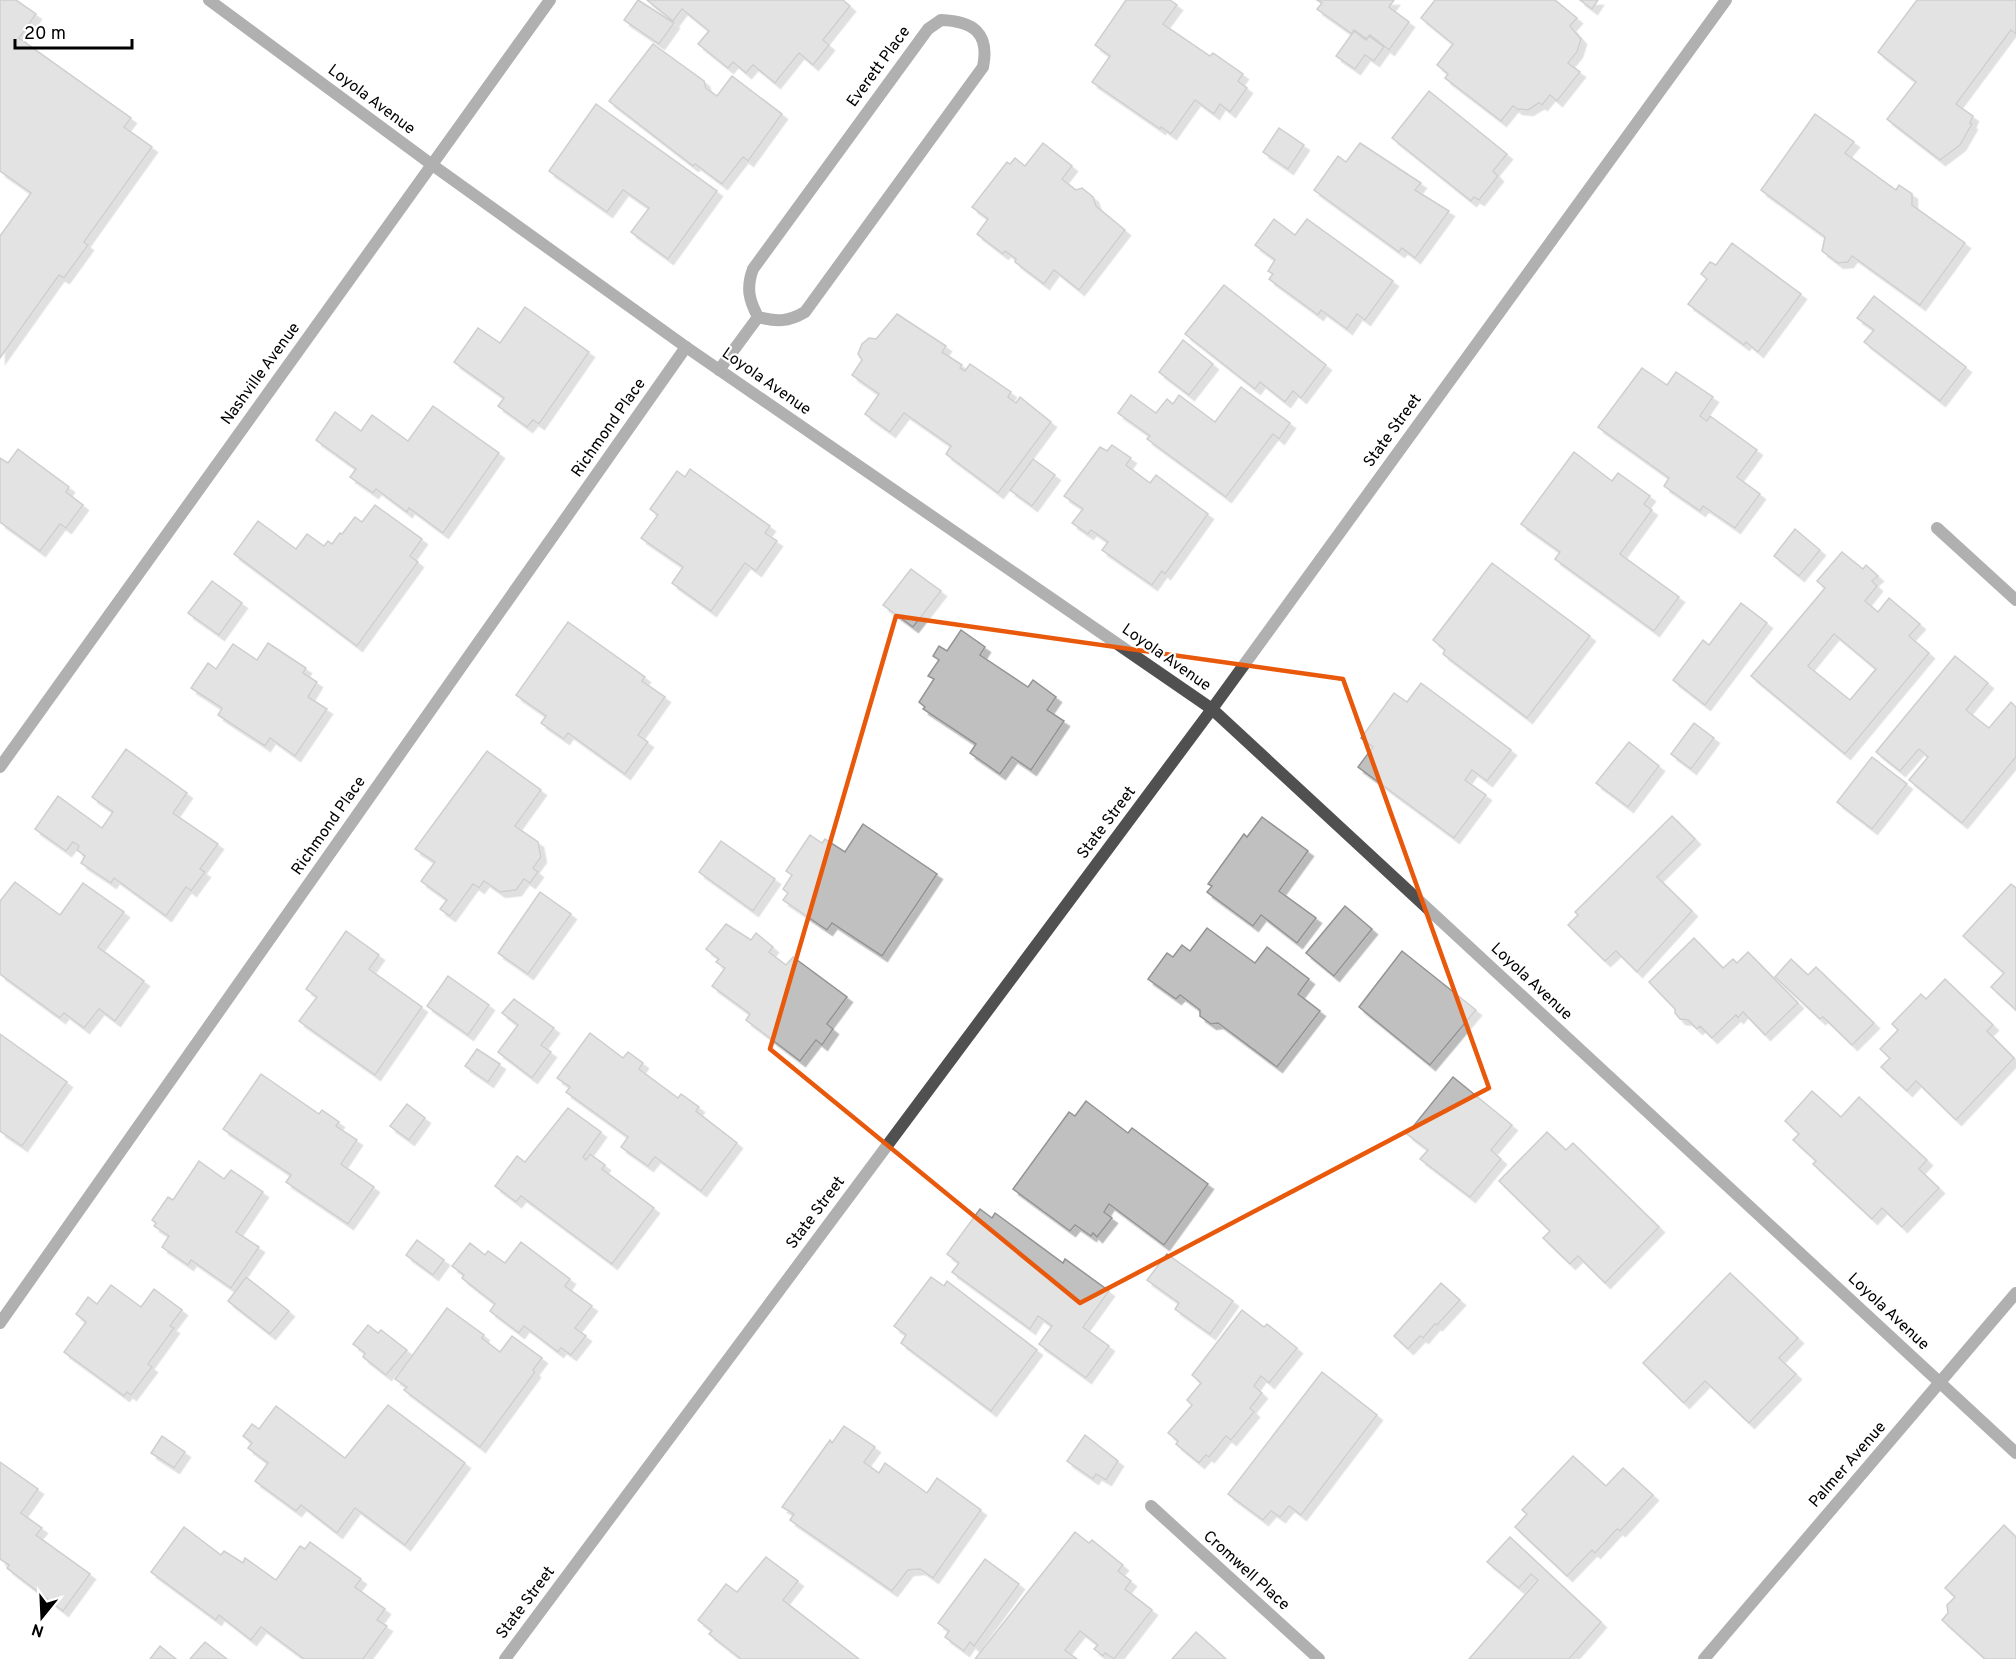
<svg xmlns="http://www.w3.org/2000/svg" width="2016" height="1659" font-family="Overpass,sans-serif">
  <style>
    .building { fill: #c0c0c0; stroke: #949494; stroke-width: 1.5; fill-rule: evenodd; filter: url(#shadow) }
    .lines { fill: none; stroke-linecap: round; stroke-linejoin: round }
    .minor { stroke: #505050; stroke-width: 12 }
    .marked { fill: none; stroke: #e8590c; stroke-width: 4.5; stroke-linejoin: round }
    .labels { text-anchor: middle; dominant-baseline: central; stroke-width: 4.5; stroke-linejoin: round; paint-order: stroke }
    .street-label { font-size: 16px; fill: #000; stroke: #fff }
  </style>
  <defs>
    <filter id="shadow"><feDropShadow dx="5.5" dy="5.5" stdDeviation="0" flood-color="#0004"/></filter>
  </defs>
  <rect width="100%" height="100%" fill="#fff"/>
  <g class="building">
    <path d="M0 0H16L36 14 19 38 131 118 124 127 152 147 84 242 88 245 64 278 59 275 0 358V236L31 193 0 171Z"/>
    <path d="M638 0 674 23 659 44 624 20Z"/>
    <path d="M647 0H843L850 6 823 40 829 45 813 65 799 53 775 83 753 65 746 73 733 62 728 68 698 44 709 31 682 9 673 21Z"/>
    <path d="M1126 0H1170L1177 5 1163 24 1210 56 1213 53 1243 74 1238 81 1247 88 1230 112 1220 104 1214 114 1195 100 1171 134 1161 127 1160 129 1092 82 1110 56 1095 45Z"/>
    <path d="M1317 0H1394L1389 7 1409 22 1389 50 1370 35 1367 39 1354 30 1352 34 1317 9 1322 3Z"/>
    <path d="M1435 0H1555L1577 18 1570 26 1581 39 1577 52 1568 63 1580 72 1557 101 1550 95 1542 105 1539 103 1528 110 1517 109 1513 106 1501 121 1445 78 1448 74 1437 65 1453 44 1421 18Z"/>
    <path d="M1580 0H1598L1592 9Z"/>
    <path d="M1917 0H2016V34L2011 30 1956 104 1973 116 1970 123 1972 124 1960 145 1940 160 1887 119 1916 82 1878 52Z"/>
    <path d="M1354 31 1366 40 1369 36 1384 47 1374 61 1365 55 1355 69 1336 56Z"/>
    <path d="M653 44 704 81 706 88 717 96 732 76 782 114 748 161 743 157 722 184 695 164 693 166 609 101Z"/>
    <path d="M1429 91 1507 154 1493 171 1498 176 1479 200 1474 197 1471 201 1392 138Z"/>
    <path d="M596 104 717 191 668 259 631 232 649 208 623 190 607 212 549 171Z"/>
    <path d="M1815 114 1854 142 1845 153 1896 190 1899 185 1912 194V205L1965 243 1920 305 1852 256 1848 262 1838 263 1822 251 1825 237 1761 190Z"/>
    <path d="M1279 128 1304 145 1288 169 1263 152Z"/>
    <path d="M1043 143 1072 166 1062 179 1076 190 1082 188 1093 197 1096 206 1125 230 1079 290 1054 270 1044 284 1015 262 1016 259 1005 251 1003 254 977 234 988 219 972 207 1007 162 1010 164 1015 158 1025 166Z"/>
    <path d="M1360 143 1421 183 1415 190 1449 211 1415 258 1402 248 1399 252 1314 190 1338 156 1346 162Z"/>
    <path d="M1274 219 1295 235 1307 219 1393 281 1365 320 1357 314 1347 329 1321 310 1318 315 1269 279 1273 274 1268 271 1275 260 1255 245Z"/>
    <path d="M1732 243 1801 294 1758 352 1746 342 1744 345 1688 304 1707 279 1701 274 1710 262 1716 265Z"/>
    <path d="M1224 285 1326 365 1301 398 1293 391 1285 402 1260 382 1255 389 1185 334Z"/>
    <path d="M1874 296 1966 367 1940 401 1864 342 1874 330 1857 318Z"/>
    <path d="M525 307 589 352 539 424 533 420 527 427 498 406 504 398 454 362 478 328 500 343Z"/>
    <path d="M897 314 946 346 942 352 962 365 960 368 965 371 970 364 1011 392 1008 397 1016 403 1020 397 1051 422 998 493 946 454 951 446 904 413 890 432 865 414 879 394 852 375 862 360 858 354 862 344 869 338 876 339Z"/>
    <path d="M1183 340 1213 364 1189 395 1159 372Z"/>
    <path d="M1642 368 1667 385 1676 372 1713 397 1700 416 1707 421 1710 416 1757 450 1737 477 1760 494 1735 528 1703 506 1700 511 1664 486 1669 478 1598 427Z"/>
    <path d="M1241 387 1290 423 1279 439 1273 434 1226 497 1147 439 1150 436 1118 413 1131 395 1156 413 1167 399 1173 404 1179 395 1215 422Z"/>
    <path d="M433 406 499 453 443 533 409 508 407 512 376 489 373 493 350 477 356 469 316 440 335 412 361 431 372 415 408 441Z"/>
    <path d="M1112 445 1131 458 1126 465 1150 483 1156 475 1208 514 1165 574 1162 571 1152 585 1102 550 1108 542 1091 530 1088 534 1072 523 1083 509 1064 496 1100 447 1107 451Z"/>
    <path d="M18 449 69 487 66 492 83 505 66 528 60 524 40 551 0 522V458L8 463Z"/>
    <path d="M1574 452 1612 481 1618 473 1650 496 1644 504 1652 510 1620 554 1679 597 1654 631 1555 559 1560 552 1521 524Z"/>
    <path d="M1033 459 1055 475 1032 506 1010 490Z"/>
    <path d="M690 469 770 526 765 533 777 541 756 571 745 563 711 611 672 583 683 567 641 538 658 515 650 509 677 471 685 477Z"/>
    <path d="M375 505 422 539 410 556 418 562 357 646 234 554 258 521 296 549 307 534 324 546 328 541 332 544 340 533 342 534 355 517 362 522Z"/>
    <path d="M1795 529 1820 550 1799 576 1774 556Z"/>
    <path d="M1842 552 1863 569 1866 565 1878 576 1872 581 1877 586 1865 601 1878 612 1889 598 1920 624 1909 636 1929 653 1845 754 1751 676 1825 588 1817 581ZM1834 634 1876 669 1850 700 1808 666Z"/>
    <path d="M1492 563 1590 636 1527 718 1443 654 1445 650 1433 640Z"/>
    <path d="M911 569 941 591 913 627 883 605Z"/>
    <path d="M212 581 242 603 219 635 188 613Z"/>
    <path d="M1741 603 1767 623 1705 705 1673 680 1703 640 1709 645Z"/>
    <path d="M568 622 645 677 642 681 665 697 638 735 648 742 625 774 568 733 564 739 541 723 546 716 516 695Z"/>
    <path d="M961 630 985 647 980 655 1028 687 1033 680 1056 697 1047 710 1064 721 1031 770 1012 757 1000 774 970 753 976 744 923 709 925 707 919 702 934 679 928 676 939 660 933 656 939 646 947 651Z"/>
    <path d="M268 643 306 668 303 673 317 682 308 697 327 709 295 756 270 738 265 746 218 715 222 708 191 688 208 663 216 669 233 644 257 660Z"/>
    <path d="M1955 656 1988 683 1966 710 1989 728 2011 702 2016 707V757L1962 823 1909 780 1928 757 1919 749 1900 771 1876 752Z"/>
    <path d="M1421 683 1511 750 1487 781 1472 770 1465 780 1486 795 1454 838 1358 767 1373 747 1361 738 1394 693 1407 702Z"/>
    <path d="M1694 723 1714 738 1691 769 1671 754Z"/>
    <path d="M1629 742 1659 766 1628 807 1596 783Z"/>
    <path d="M126 749 187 793 173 813 218 844 200 869 205 872 191 891 186 887 166 916 114 878 111 883 81 863 85 856 77 850 79 846 73 842 66 851 35 829 58 796 102 828 113 812 92 797Z"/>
    <path d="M487 751 541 790 515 826 538 842 541 857 533 868 538 872 530 883 524 879 516 890 500 892 484 881 479 888 473 884 450 916 440 909 447 900 421 881 435 862 415 849Z"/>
    <path d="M1872 757 1907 784 1872 829 1837 802Z"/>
    <path d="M1672 816 1695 839 1657 877 1692 911 1637 972 1616 951 1605 961 1568 925 1578 915 1575 912Z"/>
    <path d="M1262 817 1308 851 1279 891 1316 918 1297 943 1261 915 1253 926 1207 892 1212 886 1208 884 1244 834 1247 837Z"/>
    <path d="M863 824 937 874 882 956 832 923 827 930 783 900 788 893 783 889 792 875 786 871 810 835 822 843 825 839 845 852Z"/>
    <path d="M721 841 775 879 753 911 699 872Z"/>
    <path d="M15 882 60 915 83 883 124 912 98 947 144 981 115 1021 99 1009 84 1028 64 1013 60 1018 0 974V901Z"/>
    <path d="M2011 884 2016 888V1010L1991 987 2004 973 1963 936Z"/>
    <path d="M540 892 571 914 528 974 498 953Z"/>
    <path d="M1345 906 1372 929 1334 976 1306 953Z"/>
    <path d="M726 924 751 940 756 933 773 947 769 952 786 965 793 957 847 997 827 1024 833 1029 822 1045 816 1040 800 1061 746 1020 750 1014 712 986 725 968 716 962 719 959 706 949Z"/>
    <path d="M1207 928 1255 963 1267 947 1309 979 1298 994 1320 1011 1277 1067 1218 1023 1211 1024 1200 1016V1010L1180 995 1176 999 1148 979 1167 953 1173 957 1182 945 1190 951Z"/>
    <path d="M346 931 379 955 369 969 422 1007 375 1075 299 1021 317 997 306 989Z"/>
    <path d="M1694 938 1723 968 1733 959 1737 963 1748 952 1798 1003 1765 1035 1743 1012 1738 1018 1736 1015 1712 1038 1700 1026 1697 1029 1688 1020 1680 1019 1675 1013V1009L1649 982Z"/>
    <path d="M1402 951 1476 1010 1430 1065 1359 1007Z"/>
    <path d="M1791 959 1808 975 1816 967 1874 1023 1852 1045 1823 1017 1820 1019 1775 977Z"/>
    <path d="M448 976 489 1005 468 1035 427 1006Z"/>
    <path d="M1945 979 1993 1025 1987 1031 2014 1058 1956 1120 1916 1081 1907 1091 1881 1067 1890 1058 1880 1049 1898 1030 1892 1024 1921 994 1926 999Z"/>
    <path d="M514 999 554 1028 541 1045 551 1052 532 1078 498 1052 518 1025 502 1013Z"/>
    <path d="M590 1033 623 1058 628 1052 643 1063 639 1069 678 1098 681 1094 699 1107 696 1111 737 1143 701 1191 655 1157 648 1166 621 1147 628 1137 566 1092 570 1087 557 1078Z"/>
    <path d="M0 1034 67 1082 22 1146 0 1131Z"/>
    <path d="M477 1049 500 1064 488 1082 465 1066Z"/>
    <path d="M261 1074 319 1114 322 1110 339 1122 336 1126 357 1140 341 1164 374 1187 348 1224 286 1182 291 1175 223 1129Z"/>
    <path d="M1453 1077 1512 1125 1491 1150 1501 1159 1470 1197 1420 1159 1428 1150 1407 1134Z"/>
    <path d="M1812 1091 1841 1117 1859 1097 1927 1160 1919 1169 1939 1188 1902 1227 1882 1208 1872 1219 1813 1164 1816 1161 1793 1140 1799 1134 1785 1121Z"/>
    <path d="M1086 1101 1128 1133 1132 1128 1208 1184 1164 1245 1109 1204 1104 1212 1112 1218 1097 1237 1093 1233 1091 1236 1075 1225 1070 1231 1013 1189 1069 1112 1075 1116Z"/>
    <path d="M407 1104 425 1118 409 1140 390 1126Z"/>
    <path d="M568 1108 601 1132 583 1157 586 1160 590 1154 605 1165 602 1169 654 1208 612 1264 521 1196 516 1202 495 1186 517 1156 525 1162Z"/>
    <path d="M1547 1132 1566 1150 1573 1143 1659 1227 1605 1283 1578 1256 1570 1264 1543 1238 1550 1231 1499 1181Z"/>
    <path d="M199 1161 224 1179 231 1170 263 1192 236 1232 259 1247 231 1288 191 1260 188 1265 162 1247 169 1236 154 1226 156 1223 152 1220 168 1197 173 1200Z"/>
    <path d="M980 1209 992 1218 995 1213 1063 1263 1065 1259 1109 1291 1083 1327 1109 1346 1086 1378 1039 1344 1052 1326 1038 1316 1030 1329 952 1272 959 1263 947 1254Z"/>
    <path d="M417 1240 444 1260 433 1275 406 1255Z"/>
    <path d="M521 1242 570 1279 565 1286 592 1306 575 1328 586 1336 571 1355 561 1348 558 1352 524 1326 519 1333 490 1311 495 1304 462 1278 464 1275 452 1266 470 1243 485 1255 488 1251 505 1263Z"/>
    <path d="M1167 1254 1233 1301 1210 1334 1175 1309 1179 1303 1147 1280Z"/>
    <path d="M1730 1273 1798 1338 1779 1358 1796 1374 1749 1423 1705 1381 1684 1403 1643 1363Z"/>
    <path d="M246 1277 289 1311 270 1334 228 1301Z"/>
    <path d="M931 1277 944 1286 947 1281 1037 1350 991 1411 901 1343 906 1335 894 1326Z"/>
    <path d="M1441 1283 1460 1300 1437 1325 1435 1324 1423 1338 1420 1336 1408 1349 1394 1336Z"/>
    <path d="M111 1285 141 1307 154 1289 182 1310 170 1326 174 1328 148 1364 152 1367 131 1395 127 1392 124 1396 64 1352 86 1322 76 1314 88 1297 97 1304Z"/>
    <path d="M447 1308 484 1335 482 1338 500 1352 512 1336 542 1358 533 1370 535 1372 480 1447 404 1390 407 1387 395 1379Z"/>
    <path d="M1242 1310 1264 1327 1267 1324 1297 1348 1269 1383 1261 1376 1254 1386 1262 1393 1250 1408 1254 1412 1231 1440 1226 1436 1209 1457 1206 1455 1199 1463 1176 1444 1178 1441 1168 1433 1192 1405 1187 1400 1201 1383 1192 1375Z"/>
    <path d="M368 1325 378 1333 381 1330 407 1350 386 1375 363 1357 365 1353 353 1344Z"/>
    <path d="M1322 1372 1377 1415 1301 1515 1289 1506 1280 1517 1271 1511 1263 1520 1228 1494Z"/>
    <path d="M388 1405 465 1463 405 1545 355 1508 337 1533 301 1505 296 1511 255 1481 268 1463 248 1448 252 1443 243 1436 252 1424 259 1429 276 1406 345 1458Z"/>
    <path d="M844 1426 875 1447 864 1462 879 1473 885 1463 927 1493 937 1478 981 1510 933 1578 920 1569 908 1570 892 1591 790 1520 794 1514 782 1507 830 1440 832 1443Z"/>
    <path d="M1085 1435 1118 1461 1106 1480 1096 1474 1093 1479 1067 1461Z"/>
    <path d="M162 1436 185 1452 174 1468 151 1453Z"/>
    <path d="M1573 1456 1606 1486 1623 1468 1653 1495 1620 1531 1617 1529 1595 1553 1592 1550 1567 1576 1515 1527 1527 1514 1522 1510Z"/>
    <path d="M0 1462 38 1489 21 1513 42 1528 36 1535 90 1574 63 1611 7 1568 9 1565 0 1559Z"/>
    <path d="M2004 1525 2016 1537V1659H1985L1942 1620 1948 1613 1947 1605 1955 1597 1945 1588Z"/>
    <path d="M184 1527 221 1555 224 1551 243 1563 245 1558 276 1580 300 1546 305 1549 310 1542 361 1579 355 1587 385 1609 377 1620 387 1626 363 1659H304L261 1627 251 1640 219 1615 216 1620 151 1572Z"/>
    <path d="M1075 1532 1089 1543 1092 1540 1123 1565 1118 1571 1131 1581 1125 1589 1152 1610 1114 1659 1105 1653 1103 1656 1094 1649 1098 1645 1080 1631 1065 1650 1077 1659H975Z"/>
    <path d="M1510 1537 1601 1622 1569 1659H1469L1538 1580 1531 1574 1519 1588 1487 1562Z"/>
    <path d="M766 1557 798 1581 783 1600 859 1659H741L709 1634 712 1631 698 1620 726 1584 737 1592Z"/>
    <path d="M985 1559 1019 1584 974 1646 970 1642 964 1651 945 1637 949 1631 938 1623Z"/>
    <path d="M1196 1632 1226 1659H1172Z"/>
    <path d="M205 1642 227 1659H190Z"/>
    <path d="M160 1646 176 1659H150Z"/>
  </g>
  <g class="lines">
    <g class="minor">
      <path d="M209 0 431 164 686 347 1212 709 2016 1453"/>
      <path d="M941 20C973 21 990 33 983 67L805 312C788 322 777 322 758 317 749 300 746 288 753 269L928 29Z"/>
      <path d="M719 370 758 317"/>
      <path d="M1937 528 2016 600"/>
      <path d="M0 767 550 0"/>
      <path d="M0 1323 686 347"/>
      <path d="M1151 1506 1319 1659"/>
      <path d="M505 1659 1212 709 1726 0"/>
      <path d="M1704 1659 2016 1293"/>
    </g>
  </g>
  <path d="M0 0H2016V1659H0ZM896 616 1343 679 1489 1088 1080 1303 770 1049Z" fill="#fff" fill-opacity=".55" fill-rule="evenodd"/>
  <path class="marked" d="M896 616 1343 679 1489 1088 1080 1303 770 1049Z"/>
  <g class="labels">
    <g class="street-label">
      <text transform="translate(879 67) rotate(-54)">Everett Place</text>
      <text transform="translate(371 100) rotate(37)">Loyola Avenue</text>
      <text transform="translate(261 374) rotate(-54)">Nashville Avenue</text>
      <text transform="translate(766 382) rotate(35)">Loyola Avenue</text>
      <text transform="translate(609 428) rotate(-55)">Richmond Place</text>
      <text transform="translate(1393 431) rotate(-54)">State Street</text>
      <text transform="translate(1166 658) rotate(35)">Loyola Avenue</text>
      <text transform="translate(1107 823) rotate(-53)">State Street</text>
      <text transform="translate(329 826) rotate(-55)">Richmond Place</text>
      <text transform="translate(1531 982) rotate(43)">Loyola Avenue</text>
      <text transform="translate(816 1213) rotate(-53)">State Street</text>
      <text transform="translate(1888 1312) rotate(43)">Loyola Avenue</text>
      <text transform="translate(1848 1465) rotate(-49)">Palmer Avenue</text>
      <text transform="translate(1246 1571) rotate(42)">Cromwell Place</text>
      <text transform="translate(526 1603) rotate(-53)">State Street</text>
    </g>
  </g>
  <g transform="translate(42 1617) rotate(198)" stroke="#ffffff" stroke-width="4.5" paint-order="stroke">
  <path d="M0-4.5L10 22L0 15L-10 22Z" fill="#000000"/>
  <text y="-9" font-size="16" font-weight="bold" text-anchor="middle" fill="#000000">N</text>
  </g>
  <path d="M15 39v9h117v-9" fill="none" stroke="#000000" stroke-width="3"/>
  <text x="24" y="39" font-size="18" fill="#000000" stroke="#ffffff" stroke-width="4.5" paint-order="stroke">20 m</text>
</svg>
